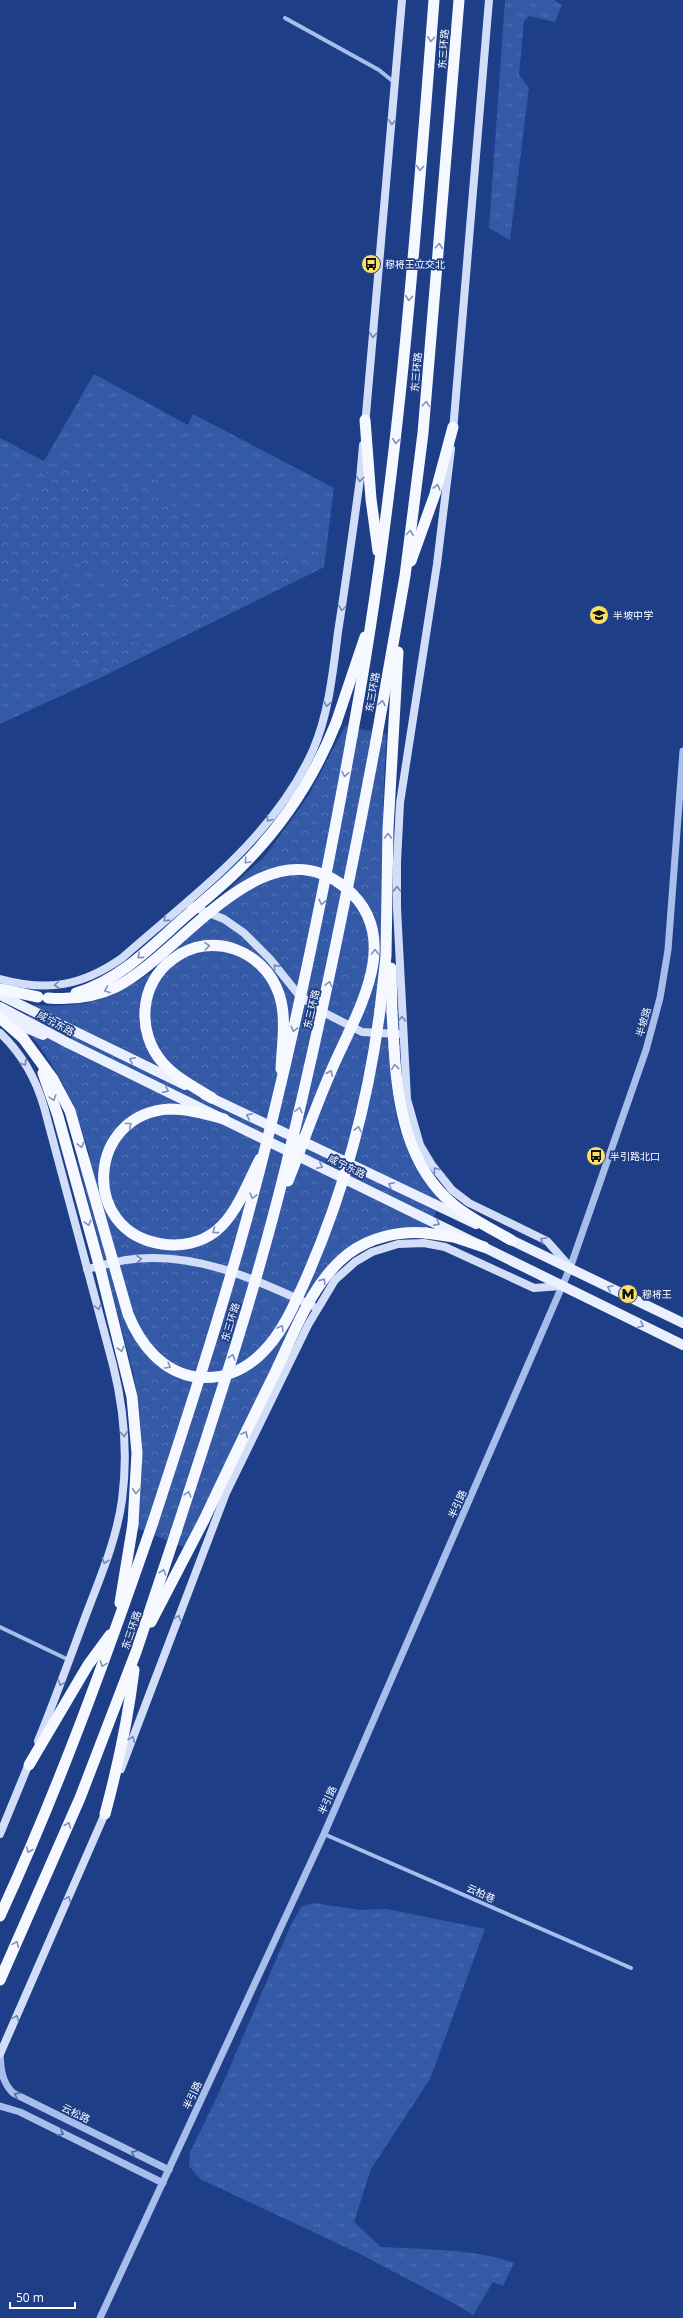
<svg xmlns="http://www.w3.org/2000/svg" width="683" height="2318" font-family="'Open Sans','Noto Sans SC',sans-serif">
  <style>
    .grass { fill: url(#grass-tufts) }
    .forest { fill: url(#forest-crowns) }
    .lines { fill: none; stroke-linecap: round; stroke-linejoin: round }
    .minor { stroke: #a7bdeb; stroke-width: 4 }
    .tertiary { stroke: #a7bdeb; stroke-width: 7 }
    .secondary { stroke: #d2def8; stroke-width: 8 }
    .primary { stroke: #ebf0fe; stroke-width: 10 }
    .trunk { stroke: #f5f8fe; stroke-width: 11 }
    .trunk-bridge { stroke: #f5f8fe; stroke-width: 11 }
    .oneway { stroke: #7f92bd }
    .oneway2 { stroke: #6f87ba }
    .oneway3 { stroke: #7a8fbd }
    .oneway4 { stroke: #4e6baa }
    .labels { text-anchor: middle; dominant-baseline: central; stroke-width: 3.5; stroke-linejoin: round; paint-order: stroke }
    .street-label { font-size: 10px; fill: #fff; stroke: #1e3f87 }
    .poi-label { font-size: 10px; fill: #fff; stroke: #1e3f87; text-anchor: start }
  </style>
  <defs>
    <pattern id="grass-tufts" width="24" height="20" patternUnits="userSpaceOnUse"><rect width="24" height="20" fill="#3459a6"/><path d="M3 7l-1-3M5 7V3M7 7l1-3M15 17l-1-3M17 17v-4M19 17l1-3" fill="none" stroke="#5272b3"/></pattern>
    <pattern id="forest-crowns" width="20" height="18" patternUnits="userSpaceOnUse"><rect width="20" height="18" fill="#3459a6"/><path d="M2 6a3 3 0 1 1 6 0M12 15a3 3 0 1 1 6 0" fill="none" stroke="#5272b3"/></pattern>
  </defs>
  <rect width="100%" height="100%" fill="#1e3f87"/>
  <g class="grass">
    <path d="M505 0H554L562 5 555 22 529 16 524 21 519 75 529 88 510 240 489 228Z"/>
    <path d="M94 374 188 425 193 414 334 488 324 567 104 676 0 724V438L44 461Z"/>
    <path d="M314 1903 360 1910 387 1909 485 1929 430 2079 371 2169 354 2222 381 2247C419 2249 480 2249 514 2263L503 2286 493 2282 473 2315 457 2305 360 2254 200 2179 189 2166 190 2152 218 2095 290 1927 301 1907Z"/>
  </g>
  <g class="forest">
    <path d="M51 466H71L117 493 156 475 167 502 190 520 222 527 282 555 304 554 314 546 326 549 324 567 212 622 61 554 63 589 83 625 155 649 104 676 35 642 51 638 43 615 0 594V532L4 529 6 519 0 508 7 491 22 499 32 496Z"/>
    <path d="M345 726 387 734C380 818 383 897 386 982 388 1023 388 1078 397 1118 404 1149 424 1174 441 1200L429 1228 379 1234 323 1276 186 1548 137 1528C144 1473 143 1431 134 1376L77 1160 90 1156C74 1102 59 1067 22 1025L34 1005C93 1009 116 996 164 964L159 954 266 855 309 795Z"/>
  </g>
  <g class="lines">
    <g class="minor">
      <path d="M285 18 379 70 395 83"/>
      <path d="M0 1627 69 1660"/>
      <path d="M324 1834 631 1968"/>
    </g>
    <g class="tertiary">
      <path d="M0 2053C1 2068 1 2081 13 2093L169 2170"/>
      <path d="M0 2106 20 2112 163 2183"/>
      <path d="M100 2318 324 1834 570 1268 646 1050 660 998 668 950 683 751"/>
    </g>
    <g class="secondary">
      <path d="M365 426 402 0"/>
      <path d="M453 431 489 0"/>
      <path d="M451 449 437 564 400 803 397 862V908L407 1099 420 1145 432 1165 452 1190 469 1203 547 1241 570 1267"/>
      <path d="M191 906 224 919 244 933 270 959 298 994 319 1010 362 1032 398 1034"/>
      <path d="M0 979C48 992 82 986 122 958 192 896 274 838 313 750 329 713 333 671 338 632 346 581 353 530 360 479L363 445"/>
      <path d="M0 1033C21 1053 36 1079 44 1107L113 1365C124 1409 128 1455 122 1500 117 1537 102 1573 89 1607 72 1652 56 1697 38 1741"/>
      <path d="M87 1269C100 1266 113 1262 126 1260 192 1250 256 1279 313 1306"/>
      <path d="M121 1769 226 1493 308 1325 335 1280 355 1262 372 1252 398 1244 424 1243 445 1247 534 1288 562 1286"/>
      <path d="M0 1834 30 1761"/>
      <path d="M0 2054 107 1809"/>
    </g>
    <g class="primary">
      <path d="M0 995 185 1085"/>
      <path d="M0 1007 68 1043 683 1345"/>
      <path d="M2 1018 43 1035"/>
      <path d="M205 1095 476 1224"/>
      <path d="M505 1237 683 1323"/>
    </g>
    <g class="trunk">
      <path d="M365 420 371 499 378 551"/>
      <path d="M411 561 435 494 453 427"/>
      <path d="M336 723 365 637"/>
      <path d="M352 736C397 493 415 246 434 0"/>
      <path d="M376 741 405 576 423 433 459 0"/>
      <path d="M391 968 392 1012"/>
      <path d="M0 989 38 997"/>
      <path d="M380 1010 386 956 388 829 398 652"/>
      <path d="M0 1018 23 1038"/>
      <path d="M394 1047C397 1103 407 1167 454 1205 471 1219 492 1229 511 1240"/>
      <path d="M212 1098C196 1088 176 1078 163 1063 136 1033 139 983 173 959 211 930 264 950 279 994 287 1017 282 1045 281 1069"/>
      <path d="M224 1119C207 1114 188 1109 170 1109 87 1113 79 1232 162 1244 181 1247 201 1243 216 1231 237 1214 248 1182 260 1159"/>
      <path d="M426 1233 454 1237 484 1247"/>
      <path d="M120 1603 133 1524"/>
      <path d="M151 1622 204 1520"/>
      <path d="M29 1765 88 1665 110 1635"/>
      <path d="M105 1814C118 1766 128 1719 134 1670"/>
      <path d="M0 1916C59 1788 107 1655 153 1522"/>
      <path d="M0 1980 80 1798 136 1652 176 1532"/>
    </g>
    <g class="trunk-bridge">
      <path d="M76 993C117 981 147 951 178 923 198 905 220 888 239 869 282 827 314 778 336 723"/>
      <path d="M48 998C72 1000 95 997 116 987 182 954 264 821 346 888 408 940 352 1019 329 1076 314 1111 302 1146 288 1181"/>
      <path d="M392 1012 394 1047"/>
      <path d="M23 1038 53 1079 70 1111 128 1314C140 1344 162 1372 196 1377 221 1380 244 1371 262 1353 282 1334 294 1305 305 1281 343 1195 368 1104 380 1010"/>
      <path d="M43 1073 58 1116 101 1272 132 1397 137 1453 133 1524"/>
      <path d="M204 1520C227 1471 250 1423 274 1375 294 1334 311 1283 348 1254 370 1237 399 1231 426 1233"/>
      <path d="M153 1522C186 1421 219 1320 247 1218 290 1059 323 898 352 736"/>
      <path d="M176 1532C215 1412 255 1292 285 1170 320 1028 349 885 376 741"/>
    </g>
  </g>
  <defs><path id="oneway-chevron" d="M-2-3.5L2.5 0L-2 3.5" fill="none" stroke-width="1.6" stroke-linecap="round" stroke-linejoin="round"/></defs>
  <g class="oneway">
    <use href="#oneway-chevron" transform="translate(431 39) rotate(94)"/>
    <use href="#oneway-chevron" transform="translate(420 168) rotate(95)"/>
    <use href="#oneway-chevron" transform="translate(439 246) rotate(-85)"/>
    <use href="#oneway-chevron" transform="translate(409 298) rotate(95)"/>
    <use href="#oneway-chevron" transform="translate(426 404) rotate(-85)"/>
    <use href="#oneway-chevron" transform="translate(396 441) rotate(96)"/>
    <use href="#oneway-chevron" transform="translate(437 487) rotate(-75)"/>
    <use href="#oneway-chevron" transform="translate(410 533) rotate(-83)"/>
    <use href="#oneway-chevron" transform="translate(382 703) rotate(-80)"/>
    <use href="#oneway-chevron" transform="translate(345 774) rotate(100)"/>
    <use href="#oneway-chevron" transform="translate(388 836) rotate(-90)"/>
    <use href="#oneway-chevron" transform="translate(247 861) rotate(134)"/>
    <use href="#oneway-chevron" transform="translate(322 902) rotate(102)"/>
    <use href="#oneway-chevron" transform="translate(207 946) rotate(-5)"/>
    <use href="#oneway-chevron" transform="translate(375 952) rotate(-90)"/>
    <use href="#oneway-chevron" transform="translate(140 956) rotate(140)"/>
    <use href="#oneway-chevron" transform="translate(329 984) rotate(-77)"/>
    <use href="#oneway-chevron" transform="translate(107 990) rotate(158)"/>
    <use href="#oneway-chevron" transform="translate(294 1029) rotate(104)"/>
    <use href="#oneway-chevron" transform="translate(395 1067) rotate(-96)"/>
    <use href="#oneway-chevron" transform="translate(330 1073) rotate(-67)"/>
    <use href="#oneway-chevron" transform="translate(53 1098) rotate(73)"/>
    <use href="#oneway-chevron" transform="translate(299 1110) rotate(-77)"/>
    <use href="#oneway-chevron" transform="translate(129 1125) rotate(-39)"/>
    <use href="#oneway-chevron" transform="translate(358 1129) rotate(-76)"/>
    <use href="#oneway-chevron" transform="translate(81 1145) rotate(75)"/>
    <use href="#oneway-chevron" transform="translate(253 1196) rotate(105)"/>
    <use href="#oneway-chevron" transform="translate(88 1223) rotate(75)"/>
    <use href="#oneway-chevron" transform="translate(215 1231) rotate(143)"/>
    <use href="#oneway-chevron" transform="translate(323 1281) rotate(-55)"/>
    <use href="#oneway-chevron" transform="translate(281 1328) rotate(-60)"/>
    <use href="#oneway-chevron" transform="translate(121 1349) rotate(76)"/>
    <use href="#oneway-chevron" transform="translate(232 1357) rotate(-73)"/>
    <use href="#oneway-chevron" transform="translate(168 1366) rotate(30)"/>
    <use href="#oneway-chevron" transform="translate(245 1434) rotate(-64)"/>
    <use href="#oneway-chevron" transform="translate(136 1491) rotate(93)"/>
    <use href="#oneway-chevron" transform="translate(188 1494) rotate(-72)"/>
    <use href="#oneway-chevron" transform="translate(163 1572) rotate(-71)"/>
    <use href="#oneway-chevron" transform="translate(103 1664) rotate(110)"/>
    <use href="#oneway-chevron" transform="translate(68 1825) rotate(-67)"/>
    <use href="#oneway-chevron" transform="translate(29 1850) rotate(113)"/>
    <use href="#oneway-chevron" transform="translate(16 1944) rotate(-66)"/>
  </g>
  <g class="oneway2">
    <use href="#oneway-chevron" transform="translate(392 122) rotate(95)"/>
    <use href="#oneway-chevron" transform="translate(373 335) rotate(95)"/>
    <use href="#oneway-chevron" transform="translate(360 479) rotate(97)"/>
    <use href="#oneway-chevron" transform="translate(342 608) rotate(98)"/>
    <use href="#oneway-chevron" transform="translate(327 704) rotate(100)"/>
    <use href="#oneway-chevron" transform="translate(269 819) rotate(127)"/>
    <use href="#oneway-chevron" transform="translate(397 889) rotate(-91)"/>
    <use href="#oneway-chevron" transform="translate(166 919) rotate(139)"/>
    <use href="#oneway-chevron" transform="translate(276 967) rotate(-129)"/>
    <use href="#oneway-chevron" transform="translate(57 985) rotate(173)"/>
    <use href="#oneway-chevron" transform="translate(402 1019) rotate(-92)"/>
    <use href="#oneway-chevron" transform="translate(24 1063) rotate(58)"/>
    <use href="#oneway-chevron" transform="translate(436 1170) rotate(-127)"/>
    <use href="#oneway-chevron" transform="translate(543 1240) rotate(-149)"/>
    <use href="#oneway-chevron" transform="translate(139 1259) rotate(-3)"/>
    <use href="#oneway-chevron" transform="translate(98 1307) rotate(75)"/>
    <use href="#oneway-chevron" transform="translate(124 1434) rotate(86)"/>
    <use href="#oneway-chevron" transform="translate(105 1561) rotate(109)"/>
    <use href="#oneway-chevron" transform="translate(178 1618) rotate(-70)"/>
    <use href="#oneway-chevron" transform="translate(61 1683) rotate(111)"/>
    <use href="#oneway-chevron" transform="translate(132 1739) rotate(-68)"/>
    <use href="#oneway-chevron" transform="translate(68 1899) rotate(-66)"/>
    <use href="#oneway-chevron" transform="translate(16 2018) rotate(-66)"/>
  </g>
  <g class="oneway3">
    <use href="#oneway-chevron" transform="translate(132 1060) rotate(-154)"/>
    <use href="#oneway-chevron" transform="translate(166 1090) rotate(26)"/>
    <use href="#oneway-chevron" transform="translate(249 1116) rotate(-154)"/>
    <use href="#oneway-chevron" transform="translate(320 1166) rotate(26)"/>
    <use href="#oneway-chevron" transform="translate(391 1185) rotate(-154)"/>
    <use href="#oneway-chevron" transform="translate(437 1223) rotate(26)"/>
    <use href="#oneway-chevron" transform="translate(610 1288) rotate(-154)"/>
    <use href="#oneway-chevron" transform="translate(641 1325) rotate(26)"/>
  </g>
  <g class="oneway4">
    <use href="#oneway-chevron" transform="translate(17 2095) rotate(-151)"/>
    <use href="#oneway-chevron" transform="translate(61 2133) rotate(26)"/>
    <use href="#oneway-chevron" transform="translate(134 2153) rotate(-154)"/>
  </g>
  <defs>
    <g id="bus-disc" transform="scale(1)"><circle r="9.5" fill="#fae166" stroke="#1e3f87"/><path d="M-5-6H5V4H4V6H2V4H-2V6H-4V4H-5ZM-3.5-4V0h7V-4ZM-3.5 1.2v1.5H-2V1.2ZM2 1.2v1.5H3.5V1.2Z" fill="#111"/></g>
    <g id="school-disc" transform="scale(1)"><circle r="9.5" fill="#fae166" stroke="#1e3f87"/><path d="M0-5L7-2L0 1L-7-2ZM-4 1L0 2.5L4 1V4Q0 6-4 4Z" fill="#111"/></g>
    <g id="metro-disc" transform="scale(1)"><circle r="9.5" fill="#fae166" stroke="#1e3f87"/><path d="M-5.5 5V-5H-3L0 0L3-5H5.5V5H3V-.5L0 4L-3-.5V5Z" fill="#111"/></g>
  </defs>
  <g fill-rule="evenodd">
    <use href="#bus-disc" x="371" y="264"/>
    <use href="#school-disc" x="599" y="615"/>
    <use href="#bus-disc" x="596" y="1156"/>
    <use href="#metro-disc" x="628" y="1294"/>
  </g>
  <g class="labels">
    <g class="street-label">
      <text transform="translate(443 49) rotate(-86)">东三环路</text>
      <text transform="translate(416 372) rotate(-85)">东三环路</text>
      <text transform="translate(372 692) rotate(-80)">东三环路</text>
      <text transform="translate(311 1009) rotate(-77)">东三环路</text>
      <text transform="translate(643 1022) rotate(-75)">半坡路</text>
      <text transform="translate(56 1023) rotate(29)">咸宁东路</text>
      <text transform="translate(347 1166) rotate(26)">咸宁东路</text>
      <text transform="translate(230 1322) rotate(-73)">东三环路</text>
      <text transform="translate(457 1504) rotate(-66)">半引路</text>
      <text transform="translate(131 1630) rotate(-71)">东三环路</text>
      <text transform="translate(327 1800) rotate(-66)">半引路</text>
      <text transform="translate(481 1893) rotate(24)">云柏巷</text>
      <text transform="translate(192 2095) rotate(-65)">半引路</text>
      <text transform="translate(76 2113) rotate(26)">云松路</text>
    </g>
    <g class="poi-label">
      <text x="385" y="264">穆将王立交北</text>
      <text x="613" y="615">半坡中学</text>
      <text x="610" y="1156">半引路北口</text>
      <text x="642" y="1294">穆将王</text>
    </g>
  </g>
  <path d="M10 2302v6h65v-6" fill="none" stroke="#ffffff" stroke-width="2"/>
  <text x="16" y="2302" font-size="12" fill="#ffffff" stroke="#1e3f87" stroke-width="3" paint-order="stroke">50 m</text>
</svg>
